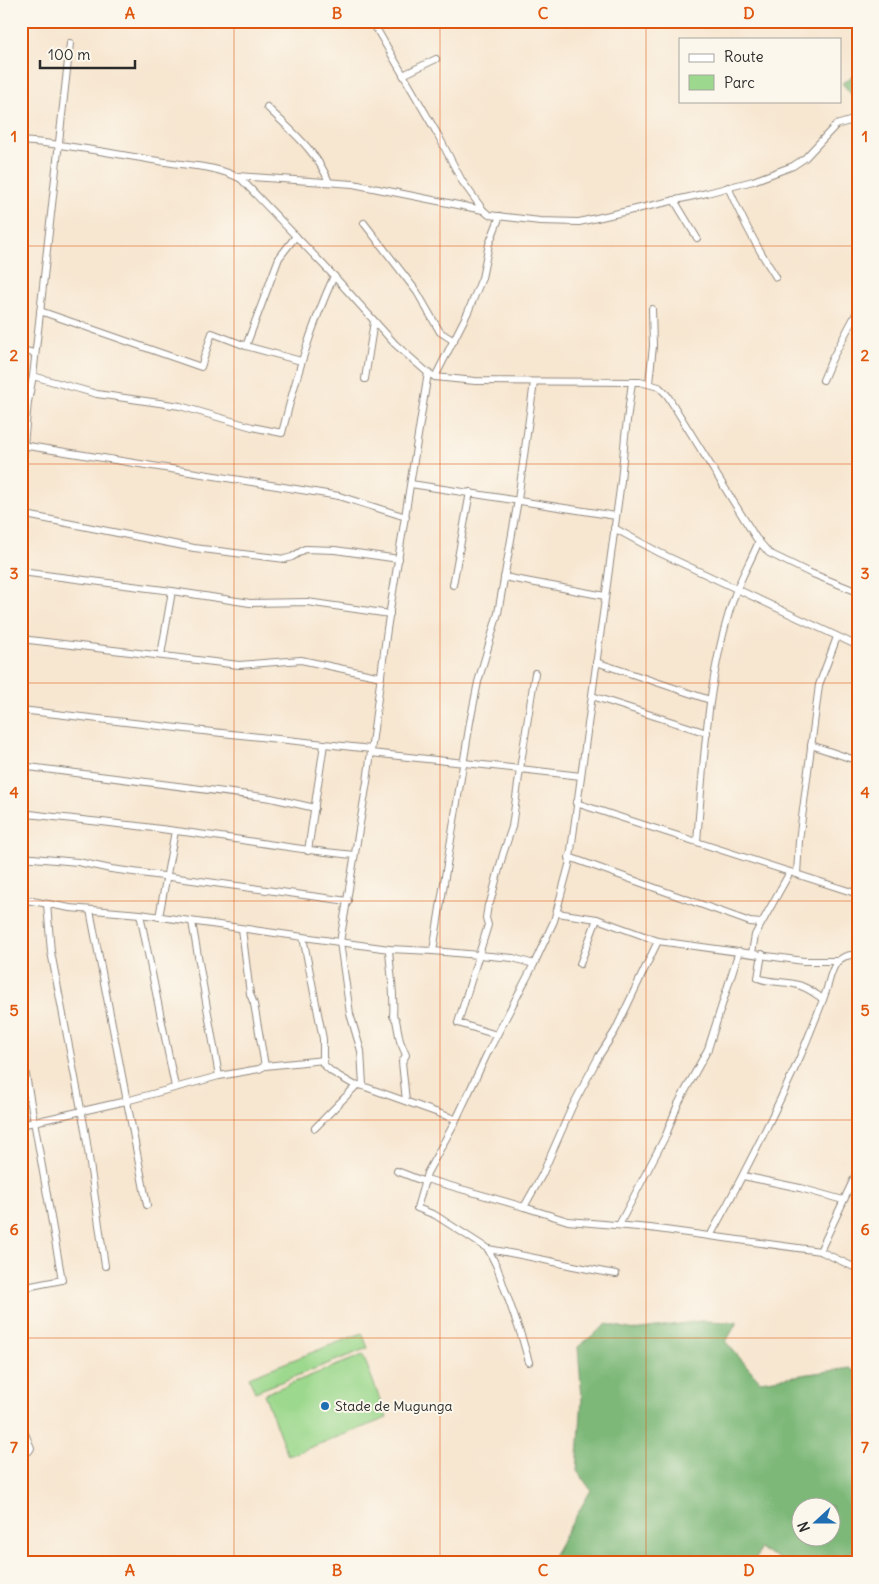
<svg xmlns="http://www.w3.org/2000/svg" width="879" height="1584" font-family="Delius,sans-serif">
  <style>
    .green { fill: #9cd88d; stroke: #64825c }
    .forest { fill: #7db878; stroke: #547252; fill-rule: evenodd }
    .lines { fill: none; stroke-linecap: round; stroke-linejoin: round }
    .minor-casing { stroke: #91887e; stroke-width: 8 }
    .minor { stroke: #fff; stroke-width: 6 }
    .grid { fill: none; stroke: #df570e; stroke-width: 1; stroke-opacity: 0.55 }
    .poi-dot { fill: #1f6fb2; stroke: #fbf7ec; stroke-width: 2 }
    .labels { text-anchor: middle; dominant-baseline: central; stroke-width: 4; stroke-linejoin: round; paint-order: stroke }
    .poi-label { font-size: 14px; fill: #2b2b2b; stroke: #fbf7ec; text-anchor: start }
    .neatline { fill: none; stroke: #df570e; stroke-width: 2 }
    .grid-label { font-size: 16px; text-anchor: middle; font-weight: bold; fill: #df570e }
  </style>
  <rect width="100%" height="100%" fill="#fbf7ec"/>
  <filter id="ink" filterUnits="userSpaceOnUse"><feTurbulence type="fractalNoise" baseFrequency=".02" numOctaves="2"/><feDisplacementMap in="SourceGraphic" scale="10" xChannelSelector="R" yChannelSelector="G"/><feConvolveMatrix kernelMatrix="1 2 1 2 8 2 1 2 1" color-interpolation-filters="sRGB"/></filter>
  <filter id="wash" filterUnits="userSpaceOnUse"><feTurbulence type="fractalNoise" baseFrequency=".0096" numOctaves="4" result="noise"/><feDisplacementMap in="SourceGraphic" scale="20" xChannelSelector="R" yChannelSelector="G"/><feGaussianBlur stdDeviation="1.12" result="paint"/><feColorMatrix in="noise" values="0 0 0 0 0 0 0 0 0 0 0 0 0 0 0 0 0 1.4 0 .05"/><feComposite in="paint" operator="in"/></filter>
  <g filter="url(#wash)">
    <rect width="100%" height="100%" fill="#f7e6d0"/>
    <g class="green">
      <path d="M362 1333 368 1348 255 1392 249 1377Z"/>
      <path d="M363 1355 387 1418 288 1456 264 1394Z"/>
    </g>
    <g class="forest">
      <path d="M858 73V103L842 83Z"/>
      <path d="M701 1321 737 1322 726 1342 760 1381 850 1368 858 1374V1549L824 1563H787L760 1549 754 1563H549L591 1490 577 1471 582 1398 578 1347 607 1324 634 1330ZM802 1506H832V1536H802Z"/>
    </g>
  </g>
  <g filter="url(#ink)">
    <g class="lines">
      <g class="minor-casing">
        <g id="minor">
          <path d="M372 21 438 135 462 181 483 210 489 215 540 221 579 222 707 193 753 181 793 166 805 158 836 125 853 120 858 121"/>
          <path d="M403 75 436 59"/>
          <path d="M267 107C290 130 317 151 329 182"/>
          <path d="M21 141C68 144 113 154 159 161 187 166 216 165 241 179L334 276 395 344 428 373 435 377 475 381 640 382 659 387 667 395 756 538 769 553 808 572 858 592"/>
          <path d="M237 176 353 184 483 210"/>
          <path d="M728 187C742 219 757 248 776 277"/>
          <path d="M674 200 697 238"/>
          <path d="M364 223 417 292 440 332 454 341"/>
          <path d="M40 311 201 367 212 333 246 346 301 361"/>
          <path d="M246 346 279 258 296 236"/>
          <path d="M21 350 34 353"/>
          <path d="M33 376 97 394 180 406 252 427 282 433C296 378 310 329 334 276"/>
          <path d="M435 377 468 312 482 278 489 244 500 216"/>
          <path d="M365 379 374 321"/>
          <path d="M823 380 832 359 858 310"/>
          <path d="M649 383 653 346 652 309"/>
          <path d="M22 445 339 496 406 517"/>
          <path d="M21 478 28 402 33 376 70 43"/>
          <path d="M411 484 616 516"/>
          <path d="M21 514 194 548 285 559 292 557 305 549 335 550 399 559"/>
          <path d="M614 528 660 553 858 646"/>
          <path d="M21 572 172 591 250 603 307 602 390 614"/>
          <path d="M504 577 605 596"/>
          <path d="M453 585 470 492"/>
          <path d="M21 639 239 665 301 660 381 677"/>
          <path d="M161 655 172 591"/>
          <path d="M596 662 710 700"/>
          <path d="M592 696 707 733"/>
          <path d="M21 710 203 731 371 749"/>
          <path d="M811 745 858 761"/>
          <path d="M371 753 520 769 535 673"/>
          <path d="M21 766 271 798 315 808"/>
          <path d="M576 803 858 894"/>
          <path d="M21 813C75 820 130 824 184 832 241 839 297 850 354 855"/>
          <path d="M697 841C704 760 707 678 733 600 739 580 751 561 759 541"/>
          <path d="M308 851 324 744"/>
          <path d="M21 857 78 862 111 869 348 901"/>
          <path d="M569 857 750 922 761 923"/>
          <path d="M797 874 799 841 819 685 837 637"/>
          <path d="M21 899 70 908 140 914 389 949 433 951 513 958 534 964"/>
          <path d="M47 904 51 952 85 1130 105 1266"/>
          <path d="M90 910 147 1205"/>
          <path d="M557 913 597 919 658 941 804 961H838"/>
          <path d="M140 914 175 1087"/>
          <path d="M159 917 175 831"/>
          <path d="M192 922 219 1076"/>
          <path d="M242 929 250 994 254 1004 265 1066"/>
          <path d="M303 937 323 1039V1064L332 1072 356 1086 360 1085 455 1119"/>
          <path d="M389 949C390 971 395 995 393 1016L396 1020 400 1041 406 1055 402 1062 406 1101"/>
          <path d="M433 951 470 722 478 682 498 613 518 500 534 382"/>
          <path d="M752 953 755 935 790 872"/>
          <path d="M762 954 758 978C770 983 782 981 794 984 806 986 814 993 823 999"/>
          <path d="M580 964 597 919"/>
          <path d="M497 1035 458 1023 488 925 486 918 488 905 490 903 503 854 512 827 520 769 581 776"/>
          <path d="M21 1047 62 1280 21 1288"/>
          <path d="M363 1085 361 1051 350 1014 340 942 367 782 387 629 428 373"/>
          <path d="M21 1125 126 1101 219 1076 259 1069 265 1066 324 1060"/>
          <path d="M315 1128 356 1086"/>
          <path d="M397 1171 425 1182"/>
          <path d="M743 1176 800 1188 843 1200"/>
          <path d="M426 1179 524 1207 568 1221 650 1228 820 1251 858 1269"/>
          <path d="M524 1207 542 1175 572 1107 599 1056 615 1031 658 941"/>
          <path d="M619 1225 666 1135 678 1104 708 1049 739 951"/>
          <path d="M710 1236C743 1177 773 1116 801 1055 809 1035 818 1014 825 994 829 984 830 971 837 962 843 956 850 954 858 955"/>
          <path d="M488 1249C531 1256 573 1267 616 1274"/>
          <path d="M820 1251 858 1170"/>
          <path d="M529 1362 522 1338 497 1267 488 1249 435 1215 417 1208 427 1173 455 1122 488 1052 534 964 554 921 569 865 621 481 625 436 632 382"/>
          <path d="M21 1424 31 1448 29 1451 21 1454"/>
        </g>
      </g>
      <use href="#minor" class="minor"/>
    </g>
  </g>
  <path class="grid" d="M234 21V1563M440 21V1563M646 21V1563M21 246H858M21 464H858M21 683H858M21 901H858M21 1120H858M21 1338H858"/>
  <circle class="poi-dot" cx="325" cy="1406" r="5"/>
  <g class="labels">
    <g class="poi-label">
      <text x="335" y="1406">Stade de Mugunga</text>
    </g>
  </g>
  <rect width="879" height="1584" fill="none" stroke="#fbf7ec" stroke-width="55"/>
  <rect x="679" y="38" width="162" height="65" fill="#fbf7ec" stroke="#a8a59f"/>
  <rect x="689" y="54" width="25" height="8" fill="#ffffff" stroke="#a8a59f"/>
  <text x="724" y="62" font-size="15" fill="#2b2b2b">Route</text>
  <rect x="689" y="75" width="25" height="15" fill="#9cd88d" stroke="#a8a59f"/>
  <text x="724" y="88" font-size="15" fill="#2b2b2b">Parc</text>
  <g transform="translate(816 1522) rotate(249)"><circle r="24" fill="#fbf7ec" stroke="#a8a59f"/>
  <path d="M0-4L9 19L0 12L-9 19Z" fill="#1f6fb2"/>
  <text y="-8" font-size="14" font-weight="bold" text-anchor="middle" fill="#2b2b2b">N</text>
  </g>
  <path d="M40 60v8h95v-8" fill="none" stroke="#2b2b2b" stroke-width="2.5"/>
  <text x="48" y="60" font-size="15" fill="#2b2b2b" stroke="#fbf7ec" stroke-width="4" paint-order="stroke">100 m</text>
  <rect x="28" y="28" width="824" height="1528" class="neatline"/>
  <g class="grid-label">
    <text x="130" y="19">A</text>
    <text x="337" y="19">B</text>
    <text x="543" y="19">C</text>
    <text x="749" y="19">D</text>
    <text x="14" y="142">1</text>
    <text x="865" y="142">1</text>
    <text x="14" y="361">2</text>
    <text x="865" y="361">2</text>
    <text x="14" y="579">3</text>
    <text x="865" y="579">3</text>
    <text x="14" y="798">4</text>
    <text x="865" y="798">4</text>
    <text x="14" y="1016">5</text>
    <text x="865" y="1016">5</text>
    <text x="14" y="1235">6</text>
    <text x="865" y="1235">6</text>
    <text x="14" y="1453">7</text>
    <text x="865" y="1453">7</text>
    <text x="130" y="1576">A</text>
    <text x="337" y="1576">B</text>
    <text x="543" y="1576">C</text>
    <text x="749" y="1576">D</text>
  </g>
</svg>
